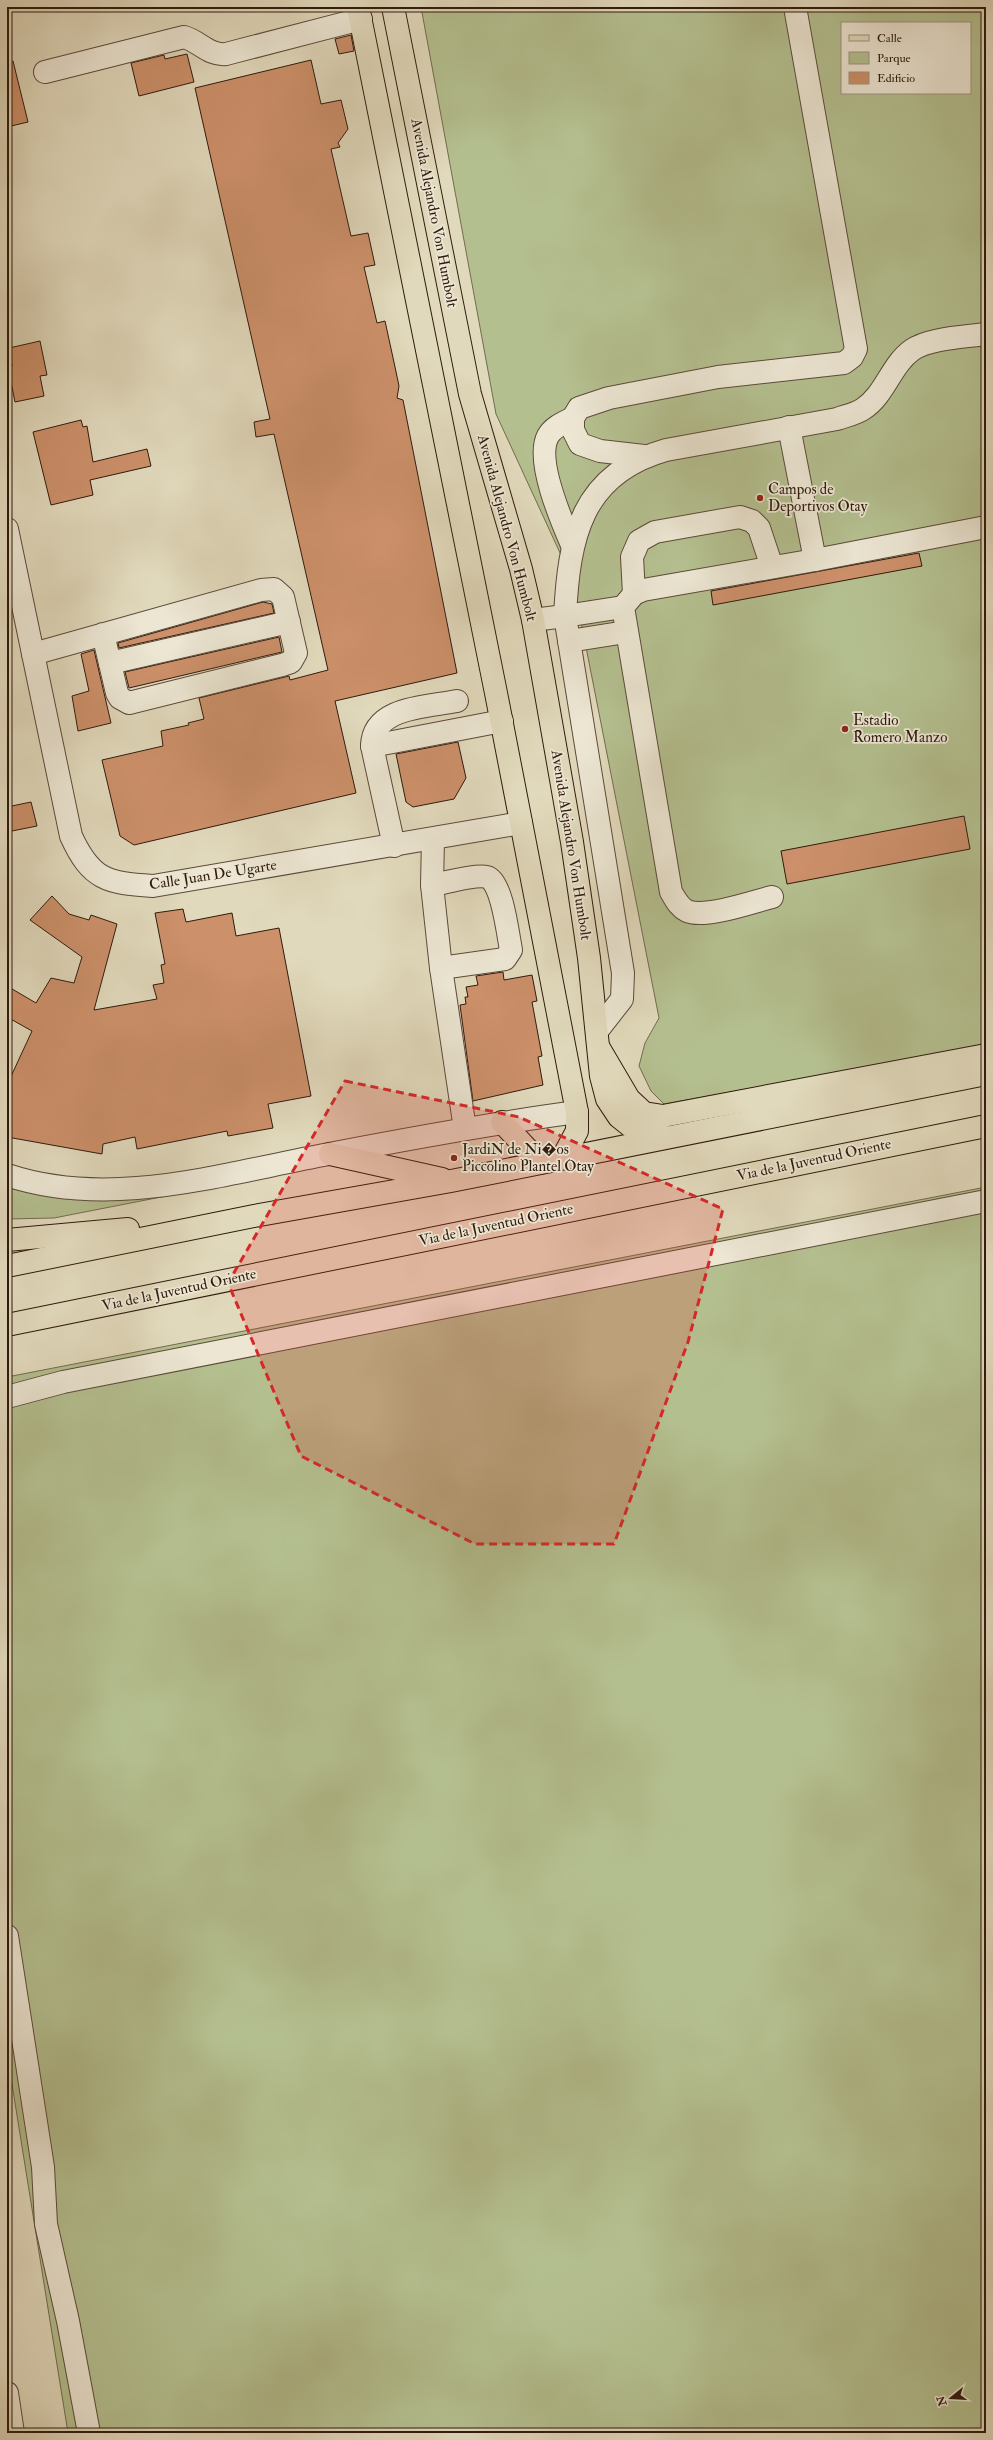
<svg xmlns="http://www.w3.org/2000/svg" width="993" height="2440" font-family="'IM FELL Double Pica',serif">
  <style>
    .green { fill: #b4bf8f; stroke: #726c4e; fill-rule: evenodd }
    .building { fill: #cc906a; stroke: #2f1a0d }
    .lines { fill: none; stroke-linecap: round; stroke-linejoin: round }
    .minor-casing { stroke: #5c4a39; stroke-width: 24 }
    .major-casing { stroke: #2f1a0d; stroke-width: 24 }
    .highway-casing { stroke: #2f1a0d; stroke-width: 24 }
    .minor { stroke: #ece6d3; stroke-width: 22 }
    .major { stroke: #e1d9bc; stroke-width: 22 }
    .highway { stroke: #e1d9bc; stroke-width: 22 }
    .marked { fill: #d62828; fill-opacity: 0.2; stroke: #d62828; stroke-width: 3; stroke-dasharray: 8 5; stroke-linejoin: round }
    .poi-dot { fill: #8f2418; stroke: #ece6d3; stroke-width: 1.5 }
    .labels { text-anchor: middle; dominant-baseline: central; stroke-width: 3.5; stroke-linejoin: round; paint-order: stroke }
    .street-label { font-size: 15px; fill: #2f1a0d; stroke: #ece6d3 }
    .poi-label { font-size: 15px; fill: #2f1a0d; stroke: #ece6d3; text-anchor: start }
  </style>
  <rect width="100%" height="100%" fill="#e1d9bc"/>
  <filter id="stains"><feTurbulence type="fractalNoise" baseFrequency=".005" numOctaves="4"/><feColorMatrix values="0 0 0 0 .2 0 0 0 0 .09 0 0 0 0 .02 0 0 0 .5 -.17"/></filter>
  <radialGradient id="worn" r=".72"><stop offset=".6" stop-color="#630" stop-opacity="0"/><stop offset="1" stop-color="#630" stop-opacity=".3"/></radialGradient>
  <g class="green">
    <path d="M421 7H986V1046L664 1104 651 1091 639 1066 645 1043 659 1018 573 581 496 414ZM842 23H970V93H842Z"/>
    <path d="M289 1172 54 1218 7 1219V1184Z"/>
    <path d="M986 1187V2433H68L7 2053V1377Z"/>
  </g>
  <g class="building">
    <path d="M351 35 354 51 339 54 335 39Z"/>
    <path d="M187 54 194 82 139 96 131 63 164 55 165 59Z"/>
    <path d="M311 60 321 104 341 100 348 129 338 143 340 147 331 149 351 236 368 233 375 265 364 267 377 323 385 321 395 367 399 386 397 398 403 400 457 673 335 701 356 793 134 845 120 836 102 760 163 746 161 731 189 725 188 723 204 719 199 698 289 676 290 680 328 670 274 434 256 437 254 422 270 419 195 88Z"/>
    <path d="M13 61 28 122 7 127V62Z"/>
    <path d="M40 341 47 375 40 376 44 396 15 402 8 367 12 366 9 348Z"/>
    <path d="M81 420 83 427 87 426 93 462 147 449 151 466 90 480 93 495 51 505 33 432Z"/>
    <path d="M919 553 922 566 713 605 711 591Z"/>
    <path d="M263 602 272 604 274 613 119 648 118 643Z"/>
    <path d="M279 637 282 652 129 688 125 672Z"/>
    <path d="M94 650 111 723 78 731 72 696 89 691 81 654Z"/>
    <path d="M458 742 466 778 454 799 413 807 406 802 396 754Z"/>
    <path d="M31 802 37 826 7 832V807Z"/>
    <path d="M964 816 970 849 787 884 781 851Z"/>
    <path d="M52 896 69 914 89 920 91 915 117 924 94 1010 157 999 153 985 164 983 161 965 165 964 155 913 183 909 186 922 232 913 236 936 279 928 311 1096 268 1104 273 1128 228 1136 227 1131 137 1149 135 1137 103 1144 102 1154 7 1137V1085L32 1031 7 1017V986L36 1003 51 978 74 983 82 957 30 920Z"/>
    <path d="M503 972 504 980 532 975 537 1001 532 1002 542 1056 538 1057 543 1085 473 1101 460 1005 466 1004 465 997H468L466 987 478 985 476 976Z"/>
  </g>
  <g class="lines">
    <g class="minor-casing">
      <g id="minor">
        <path d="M45 72 184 37C199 41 209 56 226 54L361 19"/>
        <path d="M789 427 815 560 986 527"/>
        <path d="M644 456 600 451 580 444 573 430V418L579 408 609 398 718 377 844 363 852 357 856 349 795 7"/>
        <path d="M7 529 71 836C91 880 107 883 153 886L521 823"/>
        <path d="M572 545C562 522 535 460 548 436 553 427 563 423 573 418"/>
        <path d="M634 594 632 557 639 541 655 532 740 517 752 521 759 528 772 567"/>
        <path d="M533 620 565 616C569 537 581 474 666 450L837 419C845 416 856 414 863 409 885 395 891 365 912 350 929 338 965 337 986 334"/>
        <path d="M569 641 626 632"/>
        <path d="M33 654 261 590 274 589 283 597 296 653 291 662 282 665 129 703 120 698 117 693 103 634"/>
        <path d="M110 663 289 622"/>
        <path d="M372 746C373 706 428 707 457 701"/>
        <path d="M433 839 432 885 441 968 465 1129"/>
        <path d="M394 846 372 746 502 721"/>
        <path d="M432 885C445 883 476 874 487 877 502 881 508 935 511 950L505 959 441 968"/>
        <path d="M772 897C752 902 705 919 687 911 679 907 676 900 671 892L623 607 634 594 643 590 815 560"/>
        <path d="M597 1031 622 999 623 973 565 616 623 607"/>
        <path d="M7 1175C112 1210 224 1173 329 1154 412 1138 494 1123 577 1112"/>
        <path d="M7 1397 63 1382 986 1201"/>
        <path d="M7 1936 43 2167 46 2224 68 2321 89 2433"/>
        <path d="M7 2393 13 2433"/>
      </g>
    </g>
    <g class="major-casing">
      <g id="major">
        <path d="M358 7 496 693 577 1112V1131L563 1157"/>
        <path d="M393 7 470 394 521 569 533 620 572 842 589 958 601 1076 607 1099 619 1117 634 1129 665 1137"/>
      </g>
    </g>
    <g class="highway-casing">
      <g id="highway">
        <path d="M599 1048 629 1099 644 1113 663 1116 986 1055"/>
        <path d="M502 1122 540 1163"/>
        <path d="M330 1154 442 1179"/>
        <path d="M7 1240 128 1229"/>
        <path d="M7 1266 254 1216 451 1181 986 1074"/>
        <path d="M7 1325 986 1126"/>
      </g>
    </g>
    <use href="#minor" class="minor"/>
    <use href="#major" class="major"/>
    <use href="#highway" class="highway"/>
  </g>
  <path class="marked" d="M345 1081 519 1117 723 1209 688 1342 614 1544H475L301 1456 228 1283Z"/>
  <g class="poi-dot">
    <circle cx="760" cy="498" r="4"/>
    <circle cx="845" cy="729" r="4"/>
    <circle cx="454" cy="1158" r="4"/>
  </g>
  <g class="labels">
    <g class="street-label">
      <text transform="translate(434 213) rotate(79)">Avenida Alejandro Von Humbolt</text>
      <text transform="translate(507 528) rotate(75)">Avenida Alejandro Von Humbolt</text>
      <text transform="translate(571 845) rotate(81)">Avenida Alejandro Von Humbolt</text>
      <text transform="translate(213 875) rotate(-9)">Calle Juan De Ugarte</text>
      <text transform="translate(814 1160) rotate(-12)">Via de la Juventud Oriente</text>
      <text transform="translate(496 1225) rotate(-12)">Via de la Juventud Oriente</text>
      <text transform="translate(179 1290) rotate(-12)">Via de la Juventud Oriente</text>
    </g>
    <g class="poi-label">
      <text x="768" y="489">Campos de<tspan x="768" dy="17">Deportivos Otay</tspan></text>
      <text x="853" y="720">Estadio<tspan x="853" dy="17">Romero Manzo</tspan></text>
      <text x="462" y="1149">JardiN de Ni�os<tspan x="462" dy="17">Piccolino Plantel Otay</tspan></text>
    </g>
  </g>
  <rect width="993" height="2440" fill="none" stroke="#e1d9bc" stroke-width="24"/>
  <rect x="8" y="8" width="977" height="2424" fill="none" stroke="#2f1a0d" stroke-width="2"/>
  <rect x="12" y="12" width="969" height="2416" fill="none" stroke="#2f1a0d"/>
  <rect x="841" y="22" width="130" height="72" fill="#ece6d3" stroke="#a09484"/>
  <rect x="849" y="35" width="20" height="6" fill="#e1d9bc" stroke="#a09484"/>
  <text x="877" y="42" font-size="12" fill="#2f1a0d">Calle</text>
  <rect x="849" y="52" width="20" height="12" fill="#b4bf8f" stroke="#a09484"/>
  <text x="877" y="62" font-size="12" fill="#2f1a0d">Parque</text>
  <rect x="849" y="72" width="20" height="12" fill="#cc906a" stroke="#a09484"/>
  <text x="877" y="82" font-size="12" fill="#2f1a0d">Edificio</text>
  <g transform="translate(951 2398) rotate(252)" stroke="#ece6d3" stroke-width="3" paint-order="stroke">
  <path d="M0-3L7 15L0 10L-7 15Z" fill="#2f1a0d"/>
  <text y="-6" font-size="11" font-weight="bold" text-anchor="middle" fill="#2f1a0d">N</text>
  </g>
  <rect width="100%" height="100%" filter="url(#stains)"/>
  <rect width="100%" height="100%" fill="url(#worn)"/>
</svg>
